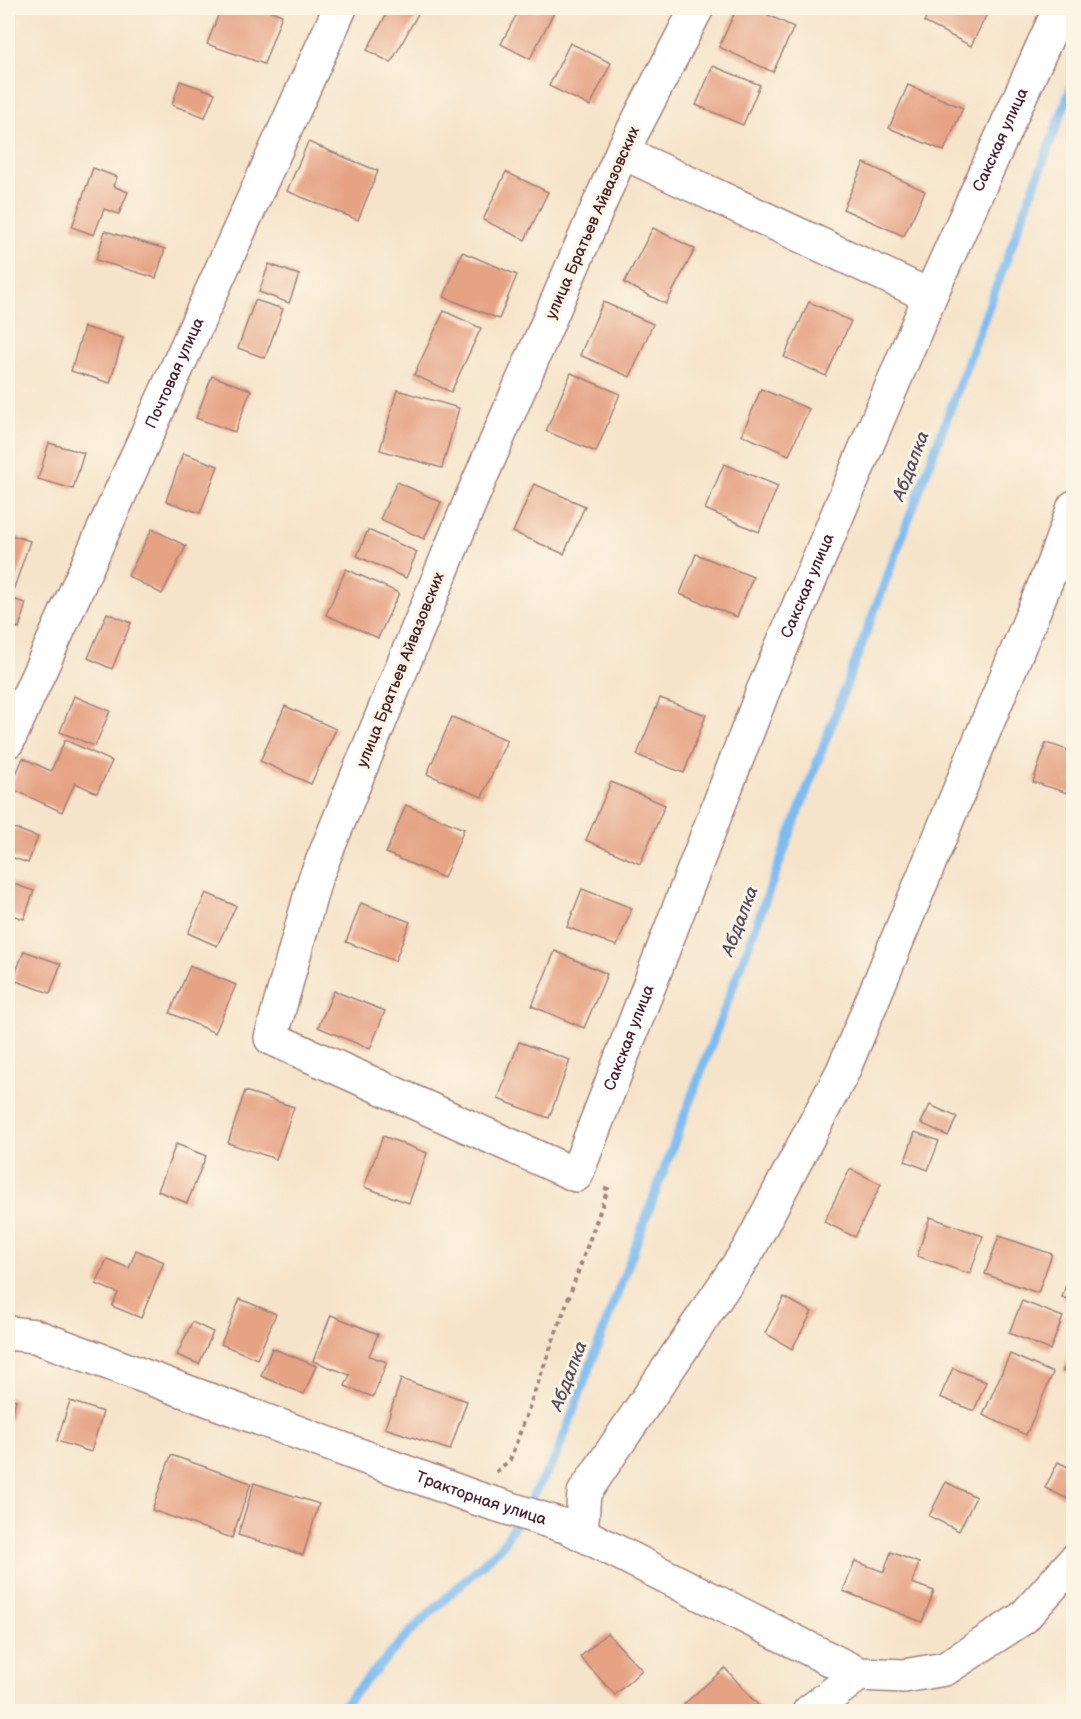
<svg xmlns="http://www.w3.org/2000/svg" width="1081" height="1719" font-family="'Balsamiq Sans',sans-serif">
  <style>
    .lines { fill: none; stroke-linecap: round; stroke-linejoin: round }
    .stream { stroke: #7cbbf0; stroke-width: 9 }
    .building { fill: #e6a384 }
    .minor-casing { stroke: #a0827a; stroke-width: 36 }
    .path { stroke: #a0827a; stroke-width: 4; stroke-dasharray: 4.5 4.5; stroke-linecap: butt }
    .minor { stroke: #fff; stroke-width: 33 }
    .labels { text-anchor: middle; dominant-baseline: central; stroke-width: 6; stroke-linejoin: round; paint-order: stroke }
    .street-label { font-size: 16px; fill: #4a1f2b; stroke: #fcf5e5 }
    .water-label { font-size: 18px; font-style: italic; fill: #594e66; stroke: #fcf5e5 }
  </style>
  <rect width="100%" height="100%" fill="#fcf5e5"/>
  <filter id="ink" filterUnits="userSpaceOnUse"><feTurbulence type="fractalNoise" baseFrequency=".0167" numOctaves="2"/><feDisplacementMap in="SourceGraphic" scale="12" xChannelSelector="R" yChannelSelector="G"/><feConvolveMatrix kernelMatrix="1 2 1 2 8 2 1 2 1" color-interpolation-filters="sRGB"/></filter>
  <filter id="wash" filterUnits="userSpaceOnUse"><feTurbulence type="fractalNoise" baseFrequency=".008" numOctaves="4" result="noise"/><feDisplacementMap in="SourceGraphic" scale="24" xChannelSelector="R" yChannelSelector="G"/><feGaussianBlur stdDeviation="1.35" result="paint"/><feColorMatrix in="noise" values="0 0 0 0 0 0 0 0 0 0 0 0 0 0 0 0 0 1.4 0 .05"/><feComposite in="paint" operator="in"/></filter>
  <g filter="url(#wash)">
    <rect width="100%" height="100%" fill="#f6e4ca"/>
    <g class="lines">
      <path class="stream" d="M337 1712 414 1628 502 1546 556 1457 1074 80"/>
    </g>
    <g id="blocks">
      <g class="building">
        <path d="M221 8H263L282 15 264 64 207 44Z"/>
        <path d="M390 8H421L391 63 367 50Z"/>
        <path d="M520 8H550L555 10 530 59 501 44Z"/>
        <path d="M737 8H753L794 27 773 72 719 47Z"/>
        <path d="M931 8H990L971 46 924 22Z"/>
        <path d="M570 43 611 63 590 106 549 86Z"/>
        <path d="M713 66 760 85 743 125 696 105Z"/>
        <path d="M180 81 215 93 205 117 172 105Z"/>
        <path d="M908 85 963 108 944 151 889 128Z"/>
        <path d="M308 142 378 171 358 220 287 191Z"/>
        <path d="M864 163 925 191 904 236 843 209Z"/>
        <path d="M93 168 117 177 113 186 128 192 119 214 104 209 94 235 72 227Z"/>
        <path d="M506 172 548 192 525 240 483 220Z"/>
        <path d="M653 228 695 249 666 304 624 283Z"/>
        <path d="M105 231 165 249 156 278 96 260Z"/>
        <path d="M462 252 517 275 499 319 444 297Z"/>
        <path d="M269 264 299 275 289 303 259 292Z"/>
        <path d="M255 300 283 309 265 358 238 348Z"/>
        <path d="M603 302 653 324 630 377 580 355Z"/>
        <path d="M809 302 851 321 826 376 784 357Z"/>
        <path d="M444 311 481 328 451 392 414 375Z"/>
        <path d="M84 327 123 338 110 383 71 371Z"/>
        <path d="M571 373 620 394 596 452 546 431Z"/>
        <path d="M212 376 251 390 235 432 196 418Z"/>
        <path d="M761 389 809 409 789 455 742 435Z"/>
        <path d="M397 390 459 408 442 468 380 450Z"/>
        <path d="M49 443 84 453 73 489 38 479Z"/>
        <path d="M183 453 218 466 200 513 166 501Z"/>
        <path d="M724 464 778 486 759 532 705 509Z"/>
        <path d="M397 482 441 502 424 539 380 519Z"/>
        <path d="M534 484 585 506 564 554 513 532Z"/>
        <path d="M152 529 186 546 162 594 128 576Z"/>
        <path d="M368 530 417 552 406 578 357 556Z"/>
        <path d="M8 534 30 541 13 591 8 589Z"/>
        <path d="M696 554 753 577 737 617 680 594Z"/>
        <path d="M346 569 399 593 378 638 326 615Z"/>
        <path d="M8 598 26 603 19 628 8 625Z"/>
        <path d="M107 613 131 623 112 669 88 658Z"/>
        <path d="M74 696 110 711 95 746 60 732Z"/>
        <path d="M660 698 706 715 684 773 637 755Z"/>
        <path d="M285 706 336 729 311 784 260 761Z"/>
        <path d="M452 717 507 740 482 797 427 774Z"/>
        <path d="M65 740 112 761 97 793 75 783 62 812 10 788 23 758 51 771Z"/>
        <path d="M1046 743 1074 752V795L1033 782Z"/>
        <path d="M611 782 665 805 640 864 586 840Z"/>
        <path d="M406 805 464 829 444 878 386 853Z"/>
        <path d="M8 826 38 837 28 863 8 856Z"/>
        <path d="M8 882 34 891 24 919 8 914Z"/>
        <path d="M582 889 632 908 617 946 567 927Z"/>
        <path d="M206 893 236 906 217 946 188 933Z"/>
        <path d="M361 903 410 922 395 961 346 942Z"/>
        <path d="M24 951 61 964 50 993 13 980Z"/>
        <path d="M555 951 607 974 584 1028 532 1006Z"/>
        <path d="M190 966 236 985 215 1033 170 1013Z"/>
        <path d="M334 991 385 1011 370 1049 318 1027Z"/>
        <path d="M519 1042 570 1060 549 1118 498 1099Z"/>
        <path d="M245 1091 294 1107 276 1159 228 1143Z"/>
        <path d="M930 1105 957 1117 948 1136 921 1123Z"/>
        <path d="M915 1132 939 1141 928 1170 905 1161Z"/>
        <path d="M383 1136 427 1153 409 1203 364 1187Z"/>
        <path d="M176 1144 206 1156 187 1203 158 1191Z"/>
        <path d="M850 1169 881 1184 855 1237 824 1222Z"/>
        <path d="M930 1217 983 1236 970 1274 917 1256Z"/>
        <path d="M999 1236 1052 1254 1038 1293 985 1274Z"/>
        <path d="M136 1250 164 1262 141 1318 112 1306 118 1293 96 1284 107 1259 129 1268Z"/>
        <path d="M1073 1265H1074V1302L1062 1297Z"/>
        <path d="M784 1297 812 1312 792 1349 765 1333Z"/>
        <path d="M240 1299 276 1314 257 1359 221 1344Z"/>
        <path d="M1022 1301 1063 1317 1050 1350 1009 1333Z"/>
        <path d="M331 1315 378 1334 369 1356 387 1362 373 1397 345 1386 350 1375 313 1361Z"/>
        <path d="M192 1322 213 1332 199 1364 177 1355Z"/>
        <path d="M1074 1346V1375L1063 1371Z"/>
        <path d="M272 1348 316 1366 304 1394 261 1376Z"/>
        <path d="M1010 1354 1053 1373 1026 1435 983 1415Z"/>
        <path d="M953 1368 986 1382 974 1411 940 1397Z"/>
        <path d="M401 1379 467 1401 450 1450 385 1428Z"/>
        <path d="M8 1397 16 1400 10 1420H8Z"/>
        <path d="M70 1401 103 1412 91 1452 57 1441Z"/>
        <path d="M171 1455 251 1483 232 1538 152 1510Z"/>
        <path d="M1058 1462 1074 1470V1502L1045 1488Z"/>
        <path d="M946 1482 976 1497 959 1531 929 1516Z"/>
        <path d="M254 1483 319 1504 303 1555 238 1535Z"/>
        <path d="M891 1552 919 1563 912 1583 934 1591 922 1622 843 1591 855 1561 884 1572Z"/>
        <path d="M607 1633 642 1670 615 1695 580 1657Z"/>
        <path d="M725 1668 764 1712H690L684 1704Z"/>
      </g>
    </g>
  </g>
  <g filter="url(#ink)">
    <use href="#blocks" fill-opacity="0" stroke="#a0827a" stroke-width="1.5"/>
    <g class="lines">
      <g class="minor-casing">
        <g id="minor">
          <path id="s1" d="M697 8 622 152 470 502 315 879 271 1038 576 1175 763 691 930 296 1060 8"/>
          <path d="M622 152 930 296"/>
          <path id="s2" d="M8 741 340 8"/>
          <path id="s3" d="M8 1333 35 1336 476 1498 568 1527 859 1674 904 1676 945 1669 1023 1618 1074 1561"/>
          <path d="M581 1534 584 1493 749 1249 843 1071 1054 562 1074 507"/>
          <path d="M809 1712 859 1674"/>
        </g>
      </g>
      <path class="path" d="M496 1472 510 1460 608 1189 604 1188"/>
      <use href="#minor" class="minor"/>
    </g>
  </g>
  <g class="labels">
    <g class="street-label">
      <text stroke="none"><textPath href="#s1" startOffset="2570">Сакская улица</textPath></text>
      <text transform="translate(593 223) rotate(-66)">улица Братьев Айвазовских</text>
      <text stroke="none"><textPath href="#s2" startOffset="404">Почтовая улица</textPath></text>
      <text stroke="none"><textPath href="#s1" startOffset="2084">Сакская улица</textPath></text>
      <text transform="translate(401 670) rotate(-68)">улица Братьев Айвазовских</text>
      <text stroke="none"><textPath href="#s1" startOffset="1598">Сакская улица</textPath></text>
      <text stroke="none"><textPath href="#s3" startOffset="502">Тракторная улица</textPath></text>
    </g>
    <g class="water-label">
      <text transform="translate(911 466) rotate(-69)">Абдалка</text>
      <text transform="translate(740 921) rotate(-69)">Абдалка</text>
      <text transform="translate(569 1376) rotate(-69)">Абдалка</text>
    </g>
  </g>
  <rect width="1081" height="1719" fill="none" stroke="#fcf5e5" stroke-width="30"/>
</svg>
